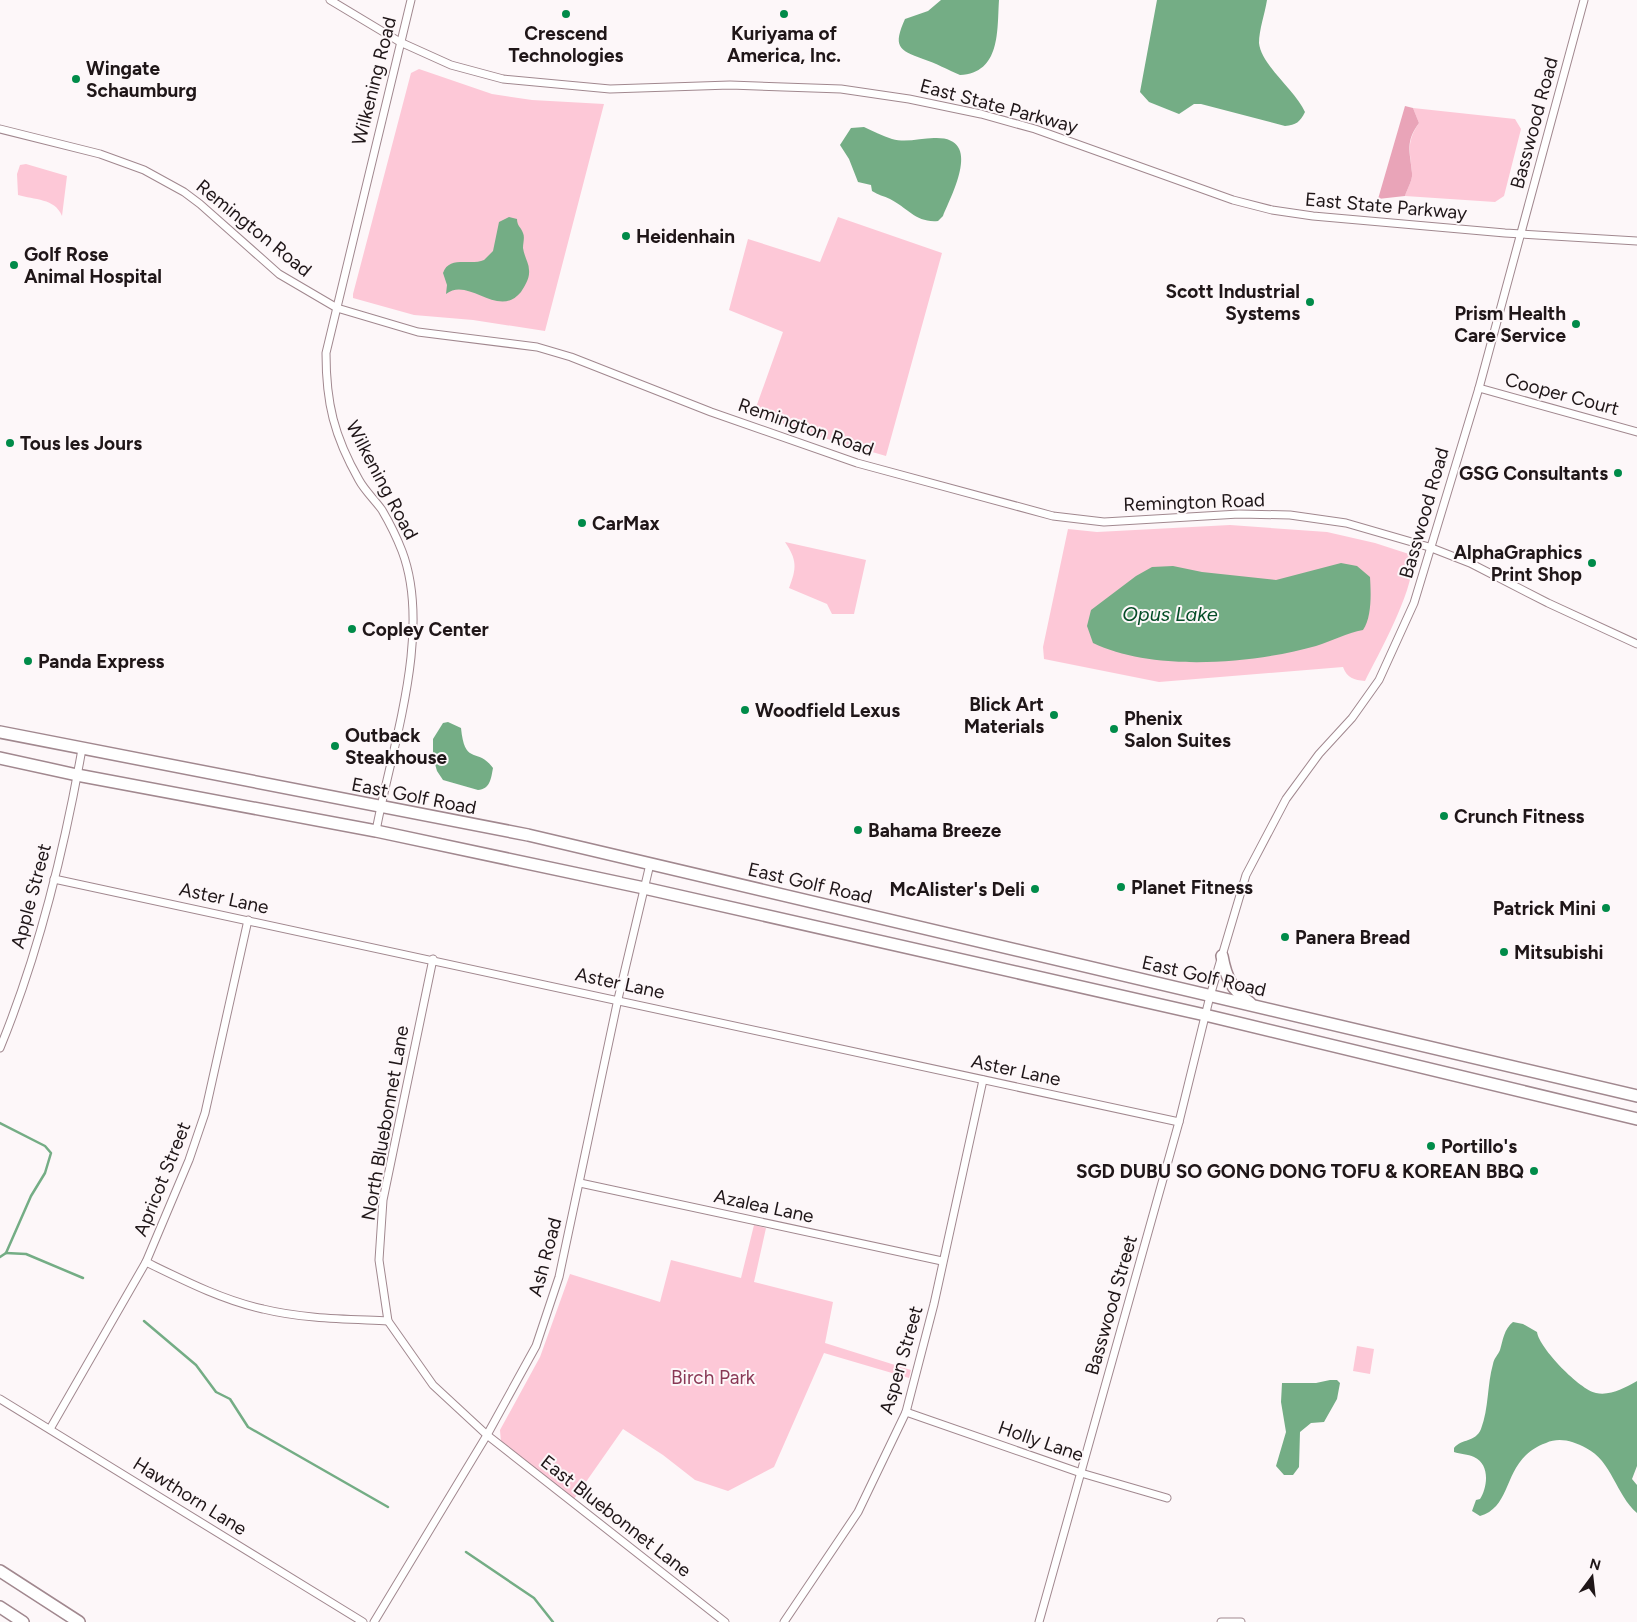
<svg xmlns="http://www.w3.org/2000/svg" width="1637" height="1622" font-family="Figtree,sans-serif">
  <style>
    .green { fill: #fdc8d7 }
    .forest { fill: #e9a4b8 }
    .water { fill: #74ad85 }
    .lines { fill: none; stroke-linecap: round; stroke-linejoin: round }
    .stream { stroke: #74ad85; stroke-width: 2.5 }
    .street-casing { stroke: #a1888f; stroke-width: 9 }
    .primary-casing { stroke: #a1888f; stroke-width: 14 }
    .street { stroke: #fff; stroke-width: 7 }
    .primary { stroke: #fff; stroke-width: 11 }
    .poi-dot { fill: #008b49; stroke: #fdf7f9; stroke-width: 2 }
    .labels { text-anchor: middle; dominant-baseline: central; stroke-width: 4; stroke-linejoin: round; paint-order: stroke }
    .poi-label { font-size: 19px; font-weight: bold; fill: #1f1618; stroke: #fdf7f9; text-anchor: start }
    .street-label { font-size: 19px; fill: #1f1618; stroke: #fdf7f9 }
    .park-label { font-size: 19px; fill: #893855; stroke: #fdf7f9 }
    .water-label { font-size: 20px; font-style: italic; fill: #054d27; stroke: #fdf7f9 }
  </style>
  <rect width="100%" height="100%" fill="#fdf7f9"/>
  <g class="green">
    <path d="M419 69 492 94 532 100 604 104 545 331 473 320 414 315 353 298V294L411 73Z"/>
    <path d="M1413 108 1515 119 1521 129 1504 196 1495 202 1405 196C1407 189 1413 180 1412 173 1410 151 1406 142 1419 123Z"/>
    <path d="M26 164 67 176 62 216C55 198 34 200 18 195L17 174 20 165Z"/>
    <path d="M838 217 942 253 886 456 817 436 754 413 783 332 729 310 748 239 820 262Z"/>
    <path d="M1230 525 1327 532 1375 543 1412 555C1418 584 1379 653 1365 681 1354 680 1347 678 1343 667L1159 682 1044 659 1043 647 1068 529 1097 532Z"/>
    <path d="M785 542 866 560 854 614H832L827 604 789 588C797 568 797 560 785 542Z"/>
    <path d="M754 1225 766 1228 754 1282 833 1302 825 1343 911 1370 909 1378 824 1353 774 1467 728 1491 695 1480 663 1455 623 1429 574 1499 501 1443 500 1430 540 1357 570 1274 660 1302 671 1260 741 1278Z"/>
    <path d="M1357 1346 1374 1349 1370 1374 1353 1371Z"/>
  </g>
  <path class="forest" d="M1405 106 1413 108 1419 123C1405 142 1410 151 1412 173 1413 180 1407 189 1405 196L1378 199Z"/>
  <g class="water">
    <path d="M941 0H999C997 30 1001 73 960 75 948 70 936 63 923 59 898 50 893 46 905 19L928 11Z"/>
    <path d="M1157 0H1267C1265 13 1259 30 1259 43 1261 65 1296 91 1305 112 1300 122 1296 125 1285 126L1201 104H1194L1179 114 1149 102 1140 92Z"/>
    <path d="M864 127C873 131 883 136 892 139 906 143 921 138 934 138 983 136 953 192 943 216L938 221C916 223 908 208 890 199 884 196 878 195 872 191L871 185 858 182 849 159 840 145 851 128Z"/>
    <path d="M509 217 517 219C517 226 521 227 523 233 525 237 523 243 523 248 524 256 529 263 529 270 530 278 525 286 521 292 498 320 469 276 446 294L447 285 443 273C449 255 471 266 484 260L493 251 499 222Z"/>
    <path d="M1341 563 1357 566 1370 577C1371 593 1372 617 1363 630 1347 633 1332 641 1316 646 1252 664 1153 672 1093 643L1087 626 1091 610 1136 576 1152 567 1173 566 1202 572 1276 580Z"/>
    <path d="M448 722 461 728C465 767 477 746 493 768 491 779 490 789 478 790L443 780 437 771 433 757V739L443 723Z"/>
    <path d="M1513 1322 1523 1324 1537 1332C1539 1348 1580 1390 1596 1393 1610 1396 1625 1388 1637 1381V1466L1632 1479 1637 1485V1513C1616 1495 1612 1461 1586 1448 1573 1441 1559 1437 1546 1443 1501 1459 1515 1506 1480 1516L1472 1511 1476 1500 1480 1499C1487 1488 1491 1465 1474 1457 1468 1454 1460 1454 1454 1452V1448C1462 1438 1475 1443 1481 1429 1489 1408 1487 1385 1493 1364 1494 1358 1498 1355 1500 1350 1503 1340 1504 1329 1513 1322Z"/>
    <path d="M1330 1380H1337L1340 1383 1337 1399 1324 1422 1311 1423 1300 1432 1299 1467 1293 1475H1284L1276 1466 1286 1432 1281 1402 1282 1383H1316Z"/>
  </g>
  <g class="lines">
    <g class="stream">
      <path d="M0 1123 45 1146 51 1153 45 1173 31 1196 6 1253"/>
      <path d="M6 1253 26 1254 83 1278"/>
      <path d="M0 1257 6 1253"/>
      <path d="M144 1321 196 1365 216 1392 230 1399 248 1427 388 1507"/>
      <path d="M466 1552 534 1598 553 1622"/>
    </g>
    <g class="street-casing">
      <g id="street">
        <path d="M330 0 400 42 451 65 503 79 610 89 730 85 841 89 909 99 981 114 1035 129 1233 200 1272 210 1313 216 1505 233 1637 241"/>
        <path d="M0 129 100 154 144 170 184 192 200 204 279 274 337 308 418 332 537 347 571 357 711 412 857 463 1053 516 1104 522 1239 514 1290 515 1346 523 1429 547 1470 563 1548 603 1637 644"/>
        <path d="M1479 388 1637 432"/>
        <path d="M376 831C391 749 433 632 402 551 397 538 389 522 382 510 375 500 365 491 359 480 334 436 326 403 326 353L411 0"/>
        <path d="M54 879 1179 1122"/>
        <path d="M433 959 383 1200 379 1260 388 1321 433 1385 487 1435 725 1622"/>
        <path d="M0 1048C39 953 64 851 82 749"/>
        <path d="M580 1183 942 1261"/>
        <path d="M146 1262C183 1280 222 1300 263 1309 304 1319 347 1319 388 1321"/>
        <path d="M0 1399 363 1622"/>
        <path d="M906 1412 1081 1473 1167 1498"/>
        <path d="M50 1429 146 1262 189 1160 205 1113 248 920"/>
        <path d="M374 1622 487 1435 536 1346 559 1277 618 999 650 864"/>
        <path d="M784 1622 858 1512 906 1412 934 1304 983 1080"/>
        <path d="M1039 1622 1179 1122 1210 996 1246 875 1286 799 1319 754 1352 718 1379 680 1414 603 1479 388 1584 0"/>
        <path d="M1221 1622H1241"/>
      </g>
    </g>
    <g class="primary-casing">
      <g id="primary">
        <path d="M0 732 528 835 1637 1096"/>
        <path d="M0 758 77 775 376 831 644 888 1205 1015 1637 1119"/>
        <path d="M1222 956C1226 978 1232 990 1250 1003"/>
        <path d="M0 1571 79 1622"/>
        <path d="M0 1607 23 1622"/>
      </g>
    </g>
    <use href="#street" class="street"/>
    <use href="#primary" class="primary"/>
  </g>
  <g class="poi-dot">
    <circle cx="566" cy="14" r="5"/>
    <circle cx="784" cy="14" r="5"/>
    <circle cx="76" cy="79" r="5"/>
    <circle cx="626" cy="236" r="5"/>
    <circle cx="14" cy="265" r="5"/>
    <circle cx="1310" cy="302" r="5"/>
    <circle cx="1576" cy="324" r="5"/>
    <circle cx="10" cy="443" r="5"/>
    <circle cx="1618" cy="473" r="5"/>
    <circle cx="582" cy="523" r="5"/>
    <circle cx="1592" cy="563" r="5"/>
    <circle cx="352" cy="629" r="5"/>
    <circle cx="28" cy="661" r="5"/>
    <circle cx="745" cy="710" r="5"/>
    <circle cx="1054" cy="715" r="5"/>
    <circle cx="1114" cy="729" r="5"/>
    <circle cx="335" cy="746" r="5"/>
    <circle cx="1444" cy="816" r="5"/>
    <circle cx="858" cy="830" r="5"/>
    <circle cx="1121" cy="887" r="5"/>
    <circle cx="1035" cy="889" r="5"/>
    <circle cx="1606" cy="908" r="5"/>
    <circle cx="1285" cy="937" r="5"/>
    <circle cx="1504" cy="952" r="5"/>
    <circle cx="1431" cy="1146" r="5"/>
    <circle cx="1534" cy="1171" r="5"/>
  </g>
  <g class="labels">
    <g class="poi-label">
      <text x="566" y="33" text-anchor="middle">Crescend<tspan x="566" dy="22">Technologies</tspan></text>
      <text x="784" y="33" text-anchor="middle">Kuriyama of<tspan x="784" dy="22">America, Inc.</tspan></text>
      <text x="86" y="68">Wingate<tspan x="86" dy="22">Schaumburg</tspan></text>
      <text x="636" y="236">Heidenhain</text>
      <text x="24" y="254">Golf Rose<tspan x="24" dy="22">Animal Hospital</tspan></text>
      <text x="1300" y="291" text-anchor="end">Scott Industrial<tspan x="1300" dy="22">Systems</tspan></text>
      <text x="1566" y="313" text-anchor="end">Prism Health<tspan x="1566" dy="22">Care Service</tspan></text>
      <text x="20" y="443">Tous les Jours</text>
      <text x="1608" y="473" text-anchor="end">GSG Consultants</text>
      <text x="592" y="523">CarMax</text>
      <text x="1582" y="552" text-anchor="end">AlphaGraphics<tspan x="1582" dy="22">Print Shop</tspan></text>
      <text x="362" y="629">Copley Center</text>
      <text x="38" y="661">Panda Express</text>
      <text x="1044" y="704" text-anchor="end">Blick Art<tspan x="1044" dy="22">Materials</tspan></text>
      <text x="755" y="710">Woodfield Lexus</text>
      <text x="1124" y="718">Phenix<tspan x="1124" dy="22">Salon Suites</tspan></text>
      <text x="345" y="735">Outback<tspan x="345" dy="22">Steakhouse</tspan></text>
      <text x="1454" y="816">Crunch Fitness</text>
      <text x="868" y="830">Bahama Breeze</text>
      <text x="1131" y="887">Planet Fitness</text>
      <text x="1025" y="889" text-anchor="end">McAlister's Deli</text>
      <text x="1596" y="908" text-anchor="end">Patrick Mini</text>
      <text x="1295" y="937">Panera Bread</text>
      <text x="1514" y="952">Mitsubishi</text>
      <text x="1441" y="1146">Portillo's</text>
      <text x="1524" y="1171" text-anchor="end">SGD DUBU SO GONG DONG TOFU &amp; KOREAN BBQ</text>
    </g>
    <g class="street-label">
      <text transform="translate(374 81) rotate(-76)">Wilkening Road</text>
      <text transform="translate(999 106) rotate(15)">East State Parkway</text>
      <text transform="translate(1534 123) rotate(-75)">Basswood Road</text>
      <text transform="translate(1386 206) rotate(5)">East State Parkway</text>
      <text transform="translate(254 228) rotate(39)">Remington Road</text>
      <text transform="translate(1562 394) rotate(15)">Cooper Court</text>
      <text transform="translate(806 427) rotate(19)">Remington Road</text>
      <text transform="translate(382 480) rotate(62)">Wilkening Road</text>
      <text transform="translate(1194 502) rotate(-2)">Remington Road</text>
      <text transform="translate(1424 513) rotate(-74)">Basswood Road</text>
      <text transform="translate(414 796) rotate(11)">East Golf Road</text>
      <text transform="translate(810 883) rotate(13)">East Golf Road</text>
      <text transform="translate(31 896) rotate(-75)">Apple Street</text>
      <text transform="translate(224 898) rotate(12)">Aster Lane</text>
      <text transform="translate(1204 976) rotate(13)">East Golf Road</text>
      <text transform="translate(620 983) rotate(12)">Aster Lane</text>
      <text transform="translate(1016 1070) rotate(12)">Aster Lane</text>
      <text transform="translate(385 1123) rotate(-80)">North Bluebonnet Lane</text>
      <text transform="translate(162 1179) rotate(-68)">Apricot Street</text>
      <text transform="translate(764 1206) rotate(12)">Azalea Lane</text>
      <text transform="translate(545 1257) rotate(-75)">Ash Road</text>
      <text transform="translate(1111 1305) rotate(-74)">Basswood Street</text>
      <text transform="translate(901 1360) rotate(-74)">Aspen Street</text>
      <text transform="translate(1041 1441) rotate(19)">Holly Lane</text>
      <text transform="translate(190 1496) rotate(32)">Hawthorn Lane</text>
      <text transform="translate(616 1516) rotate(38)">East Bluebonnet Lane</text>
    </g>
    <g class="park-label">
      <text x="713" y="1377">Birch Park</text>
    </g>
    <g class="water-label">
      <text x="1170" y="614">Opus Lake</text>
    </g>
  </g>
  <g transform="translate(1592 1577) rotate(15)" stroke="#fdf7f9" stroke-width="4" paint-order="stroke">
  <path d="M0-4L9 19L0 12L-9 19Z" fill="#1f1618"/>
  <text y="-8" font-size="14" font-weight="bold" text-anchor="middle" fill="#1f1618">N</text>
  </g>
</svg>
